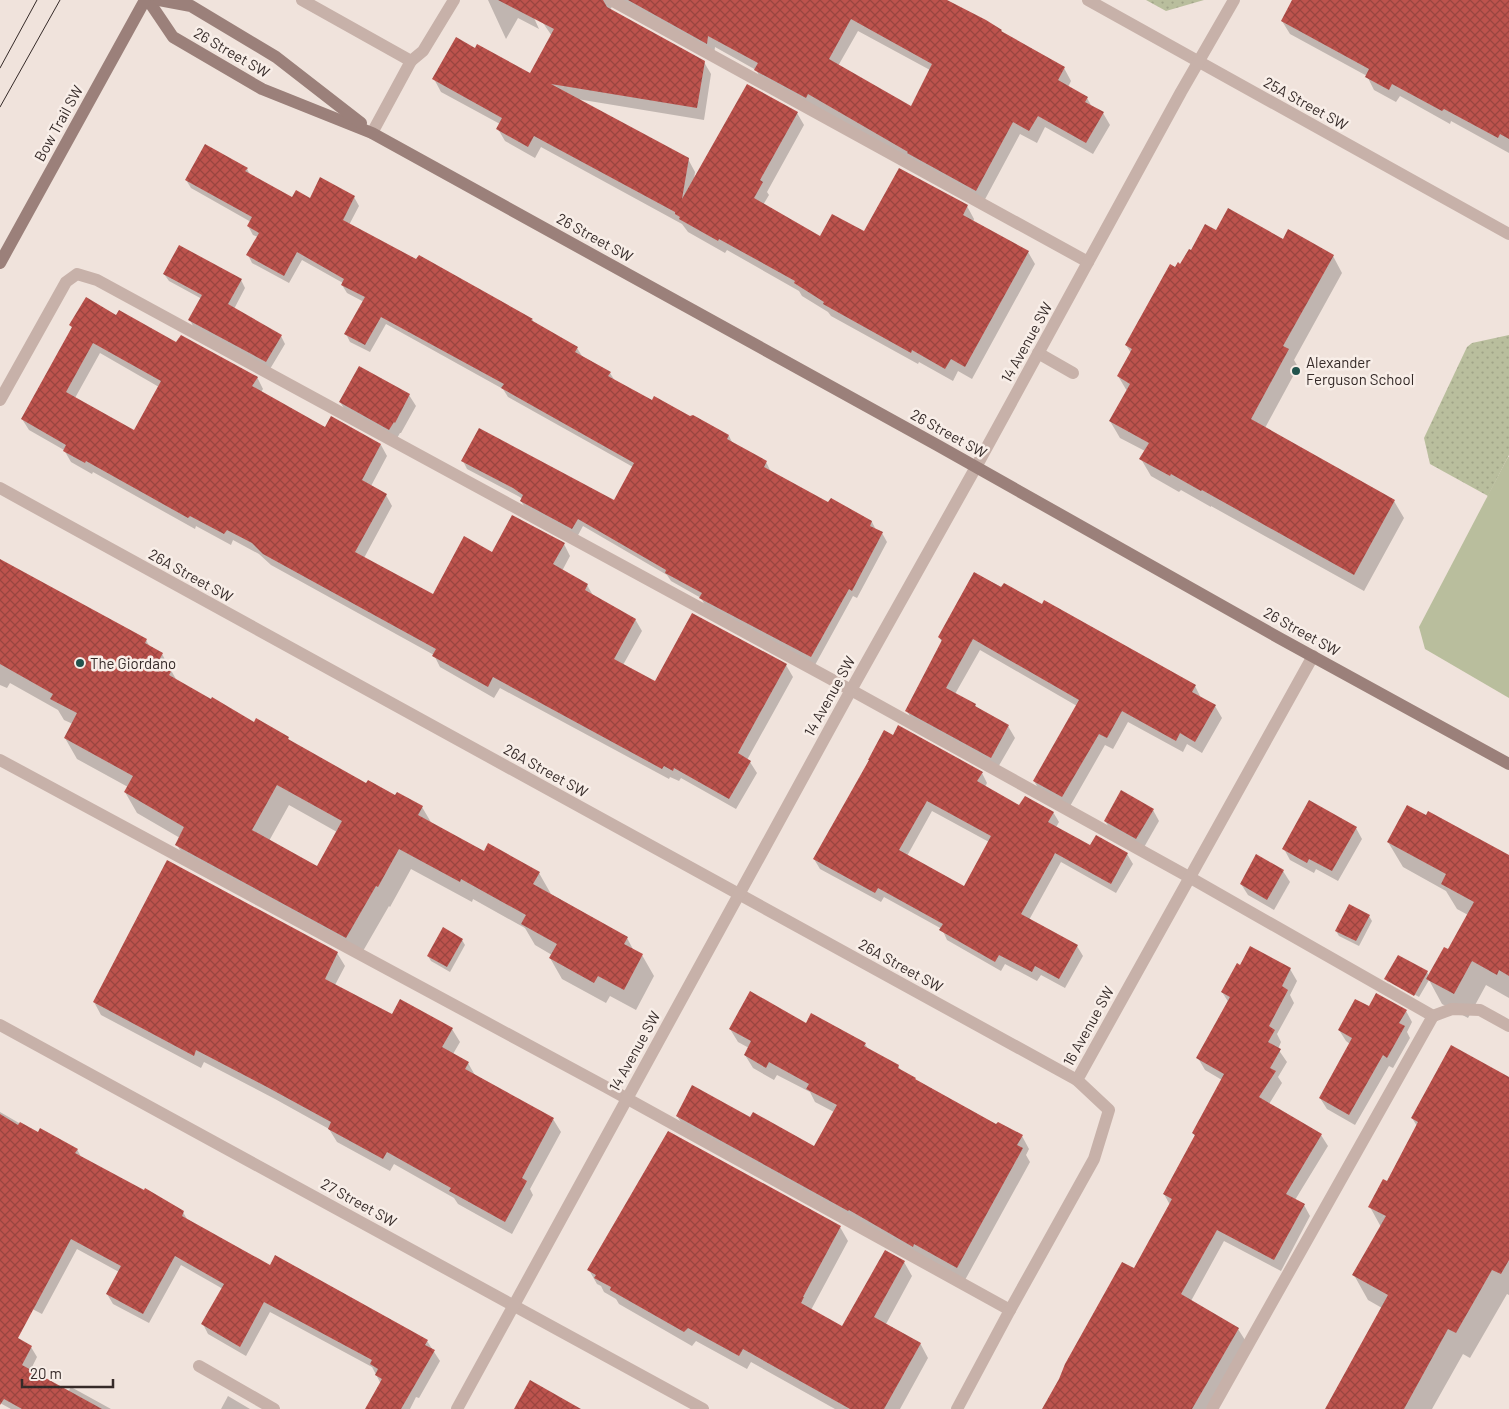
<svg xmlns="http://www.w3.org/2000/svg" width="1509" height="1409" font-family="Barlow,sans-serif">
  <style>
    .green { fill: url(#green-dots) }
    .pitch { fill: #b9be9d }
    .shadow { fill: #0003; fill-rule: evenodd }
    .building { fill: url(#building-cross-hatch); fill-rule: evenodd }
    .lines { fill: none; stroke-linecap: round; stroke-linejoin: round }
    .lane { stroke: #c7b1a9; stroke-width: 12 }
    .street { stroke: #c7b1a9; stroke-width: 12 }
    .secondary { stroke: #9b807a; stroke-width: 12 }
    .tram { stroke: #352a28; stroke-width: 1 }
    .poi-dot { fill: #21534d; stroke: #f8eee8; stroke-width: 2 }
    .labels { text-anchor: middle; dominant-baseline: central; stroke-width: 5; stroke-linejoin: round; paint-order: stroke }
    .street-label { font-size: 15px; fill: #352a28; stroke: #f8eee8 }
    .poi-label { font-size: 15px; fill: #352a28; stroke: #f8eee8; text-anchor: start }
  </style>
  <defs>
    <pattern id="green-dots" width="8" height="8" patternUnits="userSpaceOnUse" patternTransform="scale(1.25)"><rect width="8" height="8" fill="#b9be9d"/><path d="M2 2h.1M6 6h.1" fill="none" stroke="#a0a387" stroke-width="1.8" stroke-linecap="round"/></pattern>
    <pattern id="building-cross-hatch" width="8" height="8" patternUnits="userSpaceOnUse" patternTransform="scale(1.25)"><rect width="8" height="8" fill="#bd534d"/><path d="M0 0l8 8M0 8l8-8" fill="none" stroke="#9a4540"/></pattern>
  </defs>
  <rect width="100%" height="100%" fill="#f0e3dc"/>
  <g class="green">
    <path d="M1146 0H1204L1166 11Z"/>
    <path d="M1509 335V455L1488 496 1430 464 1424 438 1467 347 1472 343Z"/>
  </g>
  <path class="pitch" d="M1508 457H1509V698L1425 649 1419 627Z"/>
  <g class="shadow">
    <path d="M488 0H526L539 29 518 18 506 39Z"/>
    <path d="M555 0H946L1001 30 1003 34 1064 68 1071 81 1068 87 1087 98 1092 107 1103 113 1110 125 1093 154 1045 127 1037 143 1020 134 983 203 763 82 756 70 715 47 714 55 614 5 611 8 610 10 704 62 711 74 704 120 577 99 688 159 695 172 694 180 797 113 804 125 767 192 769 195 763 205 820 238 865 232 900 169 967 206 974 219 973 222 1028 252 1035 264 972 379 958 371 953 381 919 362 918 364 831 316 828 312 802 296 799 291 727 250 725 253 688 232 682 224 541 147 535 158 505 141 498 129 500 124 441 92 434 79 530 75 552 36 543 23ZM858 31 930 70 911 108 838 66Z"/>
    <path d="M1294 0H1509V153L1451 121 1450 124 1400 96 1396 102 1374 90 1367 76 1290 34 1282 21Z"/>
    <path d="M247 169 251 176 293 199 354 197 359 206 349 225 532 319 534 323 577 348 582 356 610 373 615 381 653 402 690 417 693 416 729 436 733 444 766 462 771 472 829 504 872 522 876 530 882 533 887 542 857 598 853 596 815 665 706 607 701 598 671 581 667 575 583 526 577 537 526 509 521 501 523 499 518 496 467 469 463 461 614 501 633 467 508 397 503 389 386 324 370 352 350 342 346 334 364 302 347 293 342 285 343 283 302 260 289 283 252 263 248 255 258 237 253 235 248 226 251 222 191 188 186 180Z"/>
    <path d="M1216 232 1283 241 1333 256 1342 273 1294 360 1298 367 1265 428 1394 501 1404 518 1364 591 1211 506V507L1181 490 1179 492 1151 476 1141 459 1145 451 1120 438 1110 421 1127 391 1118 376 1131 353 1126 345 1175 269 1181 265 1192 251Z"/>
    <path d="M164 274 241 280 245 288 234 309 281 336 285 344 270 369 194 328 190 320 202 299 169 281Z"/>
    <path d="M117 317 257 377 263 389 261 392 326 428 331 418 381 445 387 456 371 486 386 495 392 506 364 558 434 596 492 553 564 544 570 556 562 571 587 585 594 597 635 619 642 631 623 665 656 683 786 665 793 677 747 760 750 762 757 773 736 809 681 778 679 781 670 777 669 779 500 688 494 698 440 667 434 655 271 565 259 554 233 540 231 545 196 526 195 529 93 472 92 474 71 462 64 450 29 430 22 419 73 329 71 325ZM100 353 159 387 134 431 75 398Z"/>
    <path d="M409 395 416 406 401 433H400L396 440 347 413 340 402Z"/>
    <path d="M0 560 146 640 150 647 162 654 177 681 254 724 288 738 291 743 366 785 422 807 432 824 484 852 539 873 551 894 627 938 634 951 642 955 654 976 636 1010 610 996 606 1003 562 979 550 958 552 955 535 945 525 928 473 899 472 902 411 869 390 907 389 906 359 958 189 866 177 845 180 838 137 813 125 792 128 787 77 759 65 738 73 724 64 720 58 710 10 683 7 688 0 685ZM289 805 337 832 318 868 269 841Z"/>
    <path d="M974 573 1195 686 1201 698 1215 706 1222 718 1202 753 1187 744 1183 752 1128 722 1113 749 1105 745 1069 808 1041 793 1034 781 1077 706 980 650 955 694 975 705 978 709 1008 726 1015 738 997 769 913 722 907 711 942 642 939 637Z"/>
    <path d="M982 773 987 783 985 787 1020 807 1053 812 1059 822 1056 827 1091 847 1127 854 1133 864 1116 893 1061 862 1029 920 1077 946 1083 956 1065 988 1041 975 1037 981 1005 964 1001 971 947 940 942 929 884 897 881 902 820 869 814 859ZM932 811 989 842 964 888 907 856Z"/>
    <path d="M1153 810 1159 821 1143 849 1112 832 1105 821Z"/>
    <path d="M1356 828 1362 839 1338 881 1316 869 1314 873 1290 860 1284 849Z"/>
    <path d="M1388 842 1509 857V998L1486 985 1468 1018 1442 1004 1429 980 1419 997 1388 980V983L1417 1000 1389 984 1386 979 1427 972 1429 976 1449 950 1468 915 1457 909 1446 891 1403 867Z"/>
    <path d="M1283 871 1290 882 1274 910 1248 895 1241 884Z"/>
    <path d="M1369 916 1372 921 1359 946 1339 936 1336 931Z"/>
    <path d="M462 940 465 945 450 972 431 961 428 956Z"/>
    <path d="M337 953 345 966 335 985 393 1016 452 1029 460 1042 453 1054 468 1063 476 1077 553 1119 561 1132 530 1189 533 1195 512 1234 458 1204 454 1198 394 1164 390 1171 337 1142 329 1129 275 1099 204 1062 201 1068 101 1015 94 1002Z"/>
    <path d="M1241 966 1290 969 1297 981 1290 995 1294 1003 1277 1034 1281 1042 1278 1049 1287 1062 1278 1077 1282 1083 1269 1104 1321 1135 1328 1146 1295 1200 1304 1205 1310 1216 1281 1271 1224 1241 1191 1301 1238 1329 1245 1340 1206 1409H1043L1134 1270 1170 1205 1164 1194 1195 1136 1193 1133 1222 1080 1205 1070 1198 1058 1229 1003 1222 992Z"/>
    <path d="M1370 1008 1406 1011 1412 1022 1407 1032 1410 1038 1393 1068 1389 1066 1355 1125 1327 1109 1320 1098 1350 1044 1346 1041 1339 1030Z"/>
    <path d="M807 1024 865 1044 869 1050 898 1066 901 1071 915 1078 917 1082 997 1125 1022 1136 1029 1149 1026 1155 1030 1162 965 1280 685 1129 677 1116 814 1148 834 1112 815 1102 810 1092 777 1075 774 1080 753 1068 745 1055 749 1048 738 1042 730 1029Z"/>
    <path d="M1509 1078V1295L1507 1294 1470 1358 1463 1354 1432 1409H1326L1382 1308 1368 1300 1354 1275 1381 1227 1370 1207 1387 1182 1417 1126 1412 1118Z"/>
    <path d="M0 1112 38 1134 77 1149 82 1159 183 1212 188 1221 270 1267 427 1341 440 1361 419 1398 416 1397 410 1409H367L381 1384 372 1367 270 1312 246 1356 208 1334 203 1324 223 1289 181 1265 149 1323 113 1304 107 1294 119 1272 77 1249 42 1314 13 1299 0 1244Z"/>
    <path d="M840 1227 848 1241 811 1310 842 1328 904 1262 912 1276 886 1324 920 1343 928 1358 900 1409H835L751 1362 747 1369 696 1341 692 1346 619 1304 616 1299 604 1292 601 1286 597 1284 589 1270Z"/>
    <path d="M0 1330 31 1347 37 1357 30 1371 68 1392 71 1387 111 1409H11L0 1403Z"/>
    <path d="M228 1396 250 1409H221Z"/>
  </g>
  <g class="building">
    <path d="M498 0H603L607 7 705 61 697 108 551 84 689 158 682 199 747 84 798 112 760 180 763 182 754 198 820 236 832 214 864 231 899 168 968 205 963 215 1029 251 965 367 951 359 945 369 912 350 911 353 823 304 824 302 794 283 795 281 719 239 718 241 679 219 680 217 675 214V212L534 136 528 147 496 129 502 118 432 79 456 37 475 48 477 44 530 73 554 29Z"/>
    <path d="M628 0H947L986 20 1002 30 1001 31 1065 67 1058 80 1088 97 1085 102 1104 112 1086 143 1038 116 1029 131 1013 122 976 191 907 153 908 152 808 94 806 98 754 70 758 63 708 36 707 44ZM851 19 932 64 911 106 829 59Z"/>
    <path d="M1292 0H1509V139L1500 134 1498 138 1444 109 1442 111 1392 84 1389 90 1365 77 1369 69 1281 21Z"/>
    <path d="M205 144 248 168 245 171 292 197 296 190 310 198 320 177 355 196 343 220 416 259 419 255 533 319 531 320 578 347 575 352 611 372 608 376 652 400 654 396 690 416 693 415 729 435 727 439 767 461 764 467 828 502 831 498 872 521 870 526 883 532 852 591 849 589 811 657 699 598 702 593 665 573 666 570 578 519 572 529 520 501 523 495 513 488 461 461 479 428 614 500 634 463 501 388 504 384 381 317 365 345 344 334 365 297 341 285 344 279 297 252 284 276 246 255 259 233 247 226 252 217 185 180Z"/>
    <path d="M1228 208 1283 239 1288 229 1334 255 1283 346 1289 349 1251 419 1395 500 1354 575 1202 490 1201 491 1171 474 1170 476 1139 459 1149 443 1109 421 1130 384 1117 376 1132 349 1125 345 1170 264 1175 267 1178 262 1180 264 1189 249 1191 250 1205 224 1216 230Z"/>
    <path d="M179 245 242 279 228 304 282 335 266 362 188 320 202 295 163 274Z"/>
    <path d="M86 297 116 315 119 310 176 342 181 335 258 377 252 386 325 427 331 416 381 444 362 480 387 494 355 552 433 594 464 536 492 552 512 515 565 543 553 564 588 584 585 590 636 619 614 659 655 681 692 613 787 664 738 753 751 761 729 799 674 768 673 771 664 766 662 769 493 677 488 687 432 656 436 649 263 554 252 543 227 530 224 534 190 516 188 518 86 461 85 463 63 451 66 445 21 419 72 327 69 325ZM93 343 161 381 134 430 66 392Z"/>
    <path d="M359 366 410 394 395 423 394 422 389 430 339 402Z"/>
    <path d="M0 559 147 639 145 643 163 653 158 662 172 670 169 675 211 699 212 697 254 722 256 718 289 737 288 739 366 783 368 780 395 795 397 792 423 806 418 815 484 851 488 843 540 872 533 884 628 937 624 944 643 954 624 990 598 976 594 983 549 958 557 944 521 924 526 915 461 879 460 882 399 849 378 887 376 886 346 938 175 845 184 827 124 792 133 776 64 738 77 713 50 699 53 694 0 664ZM277 785 342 821 317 866 252 830Z"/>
    <path d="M974 572 1001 587 1004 583 1042 604 1044 600 1196 685 1192 692 1216 705 1195 742 1180 733 1176 741 1122 711 1107 738 1099 734 1062 797 1033 781 1079 700 973 639 946 688 976 704 975 706 1009 725 991 758 905 711 942 640 938 637Z"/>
    <path d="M898 725 983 772 977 781 1019 805 1025 796 1054 812 1048 822 1090 845 1096 835 1128 853 1111 884 1055 853 1052 859 1021 914 1078 945 1059 979 1035 966 1032 972 999 955 995 962 939 930 943 924 878 888 875 893 813 859 869 760H868L884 730 893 735ZM927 801 991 836 964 886 899 850Z"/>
    <path d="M1121 790 1154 809 1136 839 1104 821Z"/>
    <path d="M1309 800 1357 827 1332 871 1309 859 1307 863 1282 849Z"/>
    <path d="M1407 805 1426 815 1428 811 1509 855V976L1499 970 1497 975 1472 961 1454 994 1426 979 1444 947 1448 949 1474 902 1441 884 1446 874 1387 842Z"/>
    <path d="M1256 854 1284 870 1267 900 1240 884Z"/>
    <path d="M167 860 338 952 325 979 392 1014 400 999 453 1028 442 1047 469 1062 465 1069 554 1118 522 1178 527 1181 505 1222 449 1191 451 1188 387 1152 383 1159 328 1129 331 1122 267 1087 196 1050 194 1056 93 1002Z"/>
    <path d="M1349 904 1370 915 1356 941 1335 931Z"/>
    <path d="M443 927 463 939 447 967 427 956Z"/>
    <path d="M1250 946 1291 968 1282 986 1288 990 1269 1026 1275 1030 1268 1042 1281 1049 1270 1068 1276 1071 1259 1097 1322 1134 1286 1194 1305 1204 1274 1260 1217 1230 1181 1294 1239 1328 1192 1409H1042L1059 1379 1065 1364 1122 1262 1134 1268 1172 1199 1163 1194 1195 1135 1192 1133 1224 1074 1196 1058 1230 997 1221 992 1237 963 1240 965Z"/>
    <path d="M1398 955 1428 971 1414 996 1384 979Z"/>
    <path d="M750 991 806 1023 811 1013 866 1043 864 1046 899 1065 898 1068 916 1078 915 1079 996 1124 998 1122 1023 1135 1017 1145 1023 1148 957 1268 914 1244 913 1247 849 1210 848 1211 676 1116 692 1085 750 1117 753 1112 814 1146 837 1105 806 1089 809 1084 769 1062 766 1068 744 1055 751 1041 729 1029Z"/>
    <path d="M1376 993 1407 1010 1399 1023 1405 1026 1387 1058 1383 1055 1349 1115 1319 1098 1352 1038 1338 1030 1355 999 1369 1006Z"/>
    <path d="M1451 1045 1509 1077V1260L1501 1274 1492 1270 1456 1333 1448 1329 1404 1409H1325L1388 1295 1352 1275 1386 1216 1368 1207 1383 1179 1387 1181 1418 1122 1411 1118Z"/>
    <path d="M0 1114 18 1125 20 1122 38 1132 40 1128 78 1149 75 1153 144 1190 145 1188 184 1211 182 1216 270 1265 275 1255 428 1340 425 1345 435 1350 401 1409H365L382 1379 375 1375 378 1369 370 1364 372 1360 264 1302 240 1347 201 1324 224 1284 175 1256 143 1314 106 1294 121 1266 71 1239 18 1338 32 1346 22 1365 102 1409H22L4 1399 0 1405Z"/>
    <path d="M668 1131 841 1226 803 1297H804L801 1303 842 1326 885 1250 905 1261 874 1317 921 1343 884 1409H850L743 1349 739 1356 688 1328 684 1332 610 1290 611 1287 594 1278 596 1275 587 1270Z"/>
    <path d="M530 1380 581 1409H514Z"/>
  </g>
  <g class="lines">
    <g class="lane">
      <path d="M611 0 1088 262"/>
      <path d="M411 61 423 51 454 0"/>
      <path d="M1038 353 1073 373"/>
      <path d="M0 400 66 282 77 274 97 280 851 690 1189 877 1433 1016 1212 1409"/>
      <path d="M0 760 606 1087 1010 1310"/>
      <path d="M1433 1016 1452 1009 1480 1010 1509 1026"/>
      <path d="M199 1366 274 1409"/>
    </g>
    <g class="street">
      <path d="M302 0 411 61 372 133"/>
      <path d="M1088 0 1509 234"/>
      <path d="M0 488 1077 1080"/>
      <path d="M0 1025 703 1409"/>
      <path d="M457 1409 851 690 976 467 1181 92 1234 0"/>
      <path d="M957 1409 1010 1310 1094 1159 1109 1110 1077 1080 1313 656"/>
    </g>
    <g class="secondary">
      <path d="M148 0 173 37 262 89 372 133 937 445 1281 639 1509 764"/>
      <path d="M159 0 191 6 276 57 361 123"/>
      <path d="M0 263 145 0"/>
    </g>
    <g class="tram">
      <path d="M0 68 37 0"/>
      <path d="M0 107 60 0"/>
    </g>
  </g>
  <g class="poi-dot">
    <circle cx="1296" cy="371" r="5"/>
    <circle cx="80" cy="663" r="5"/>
  </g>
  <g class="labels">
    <g class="street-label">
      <text transform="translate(232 52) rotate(30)">26 Street SW</text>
      <text transform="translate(1306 103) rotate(29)">25A Street SW</text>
      <text transform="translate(58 123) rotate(-61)">Bow Trail SW</text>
      <text transform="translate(595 237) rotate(29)">26 Street SW</text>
      <text transform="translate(1026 342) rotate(-61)">14 Avenue SW</text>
      <text transform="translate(949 433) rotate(29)">26 Street SW</text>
      <text transform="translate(191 575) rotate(29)">26A Street SW</text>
      <text transform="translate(1302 631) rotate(29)">26 Street SW</text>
      <text transform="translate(829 696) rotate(-61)">14 Avenue SW</text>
      <text transform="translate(546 770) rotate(29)">26A Street SW</text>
      <text transform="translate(901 965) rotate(29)">26A Street SW</text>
      <text transform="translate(1088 1026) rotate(-61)">16 Avenue SW</text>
      <text transform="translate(634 1051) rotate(-61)">14 Avenue SW</text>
      <text transform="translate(359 1202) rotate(29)">27 Street SW</text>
    </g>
    <g class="poi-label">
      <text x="1306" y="362">Alexander<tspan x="1306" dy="17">Ferguson School</tspan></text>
      <text x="90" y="663">The Giordano</text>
    </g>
  </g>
  <path d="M22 1379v8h91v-8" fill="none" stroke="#352a28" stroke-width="2.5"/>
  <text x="30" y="1379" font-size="15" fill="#352a28" stroke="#f8eee8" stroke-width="4" paint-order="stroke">20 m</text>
</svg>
